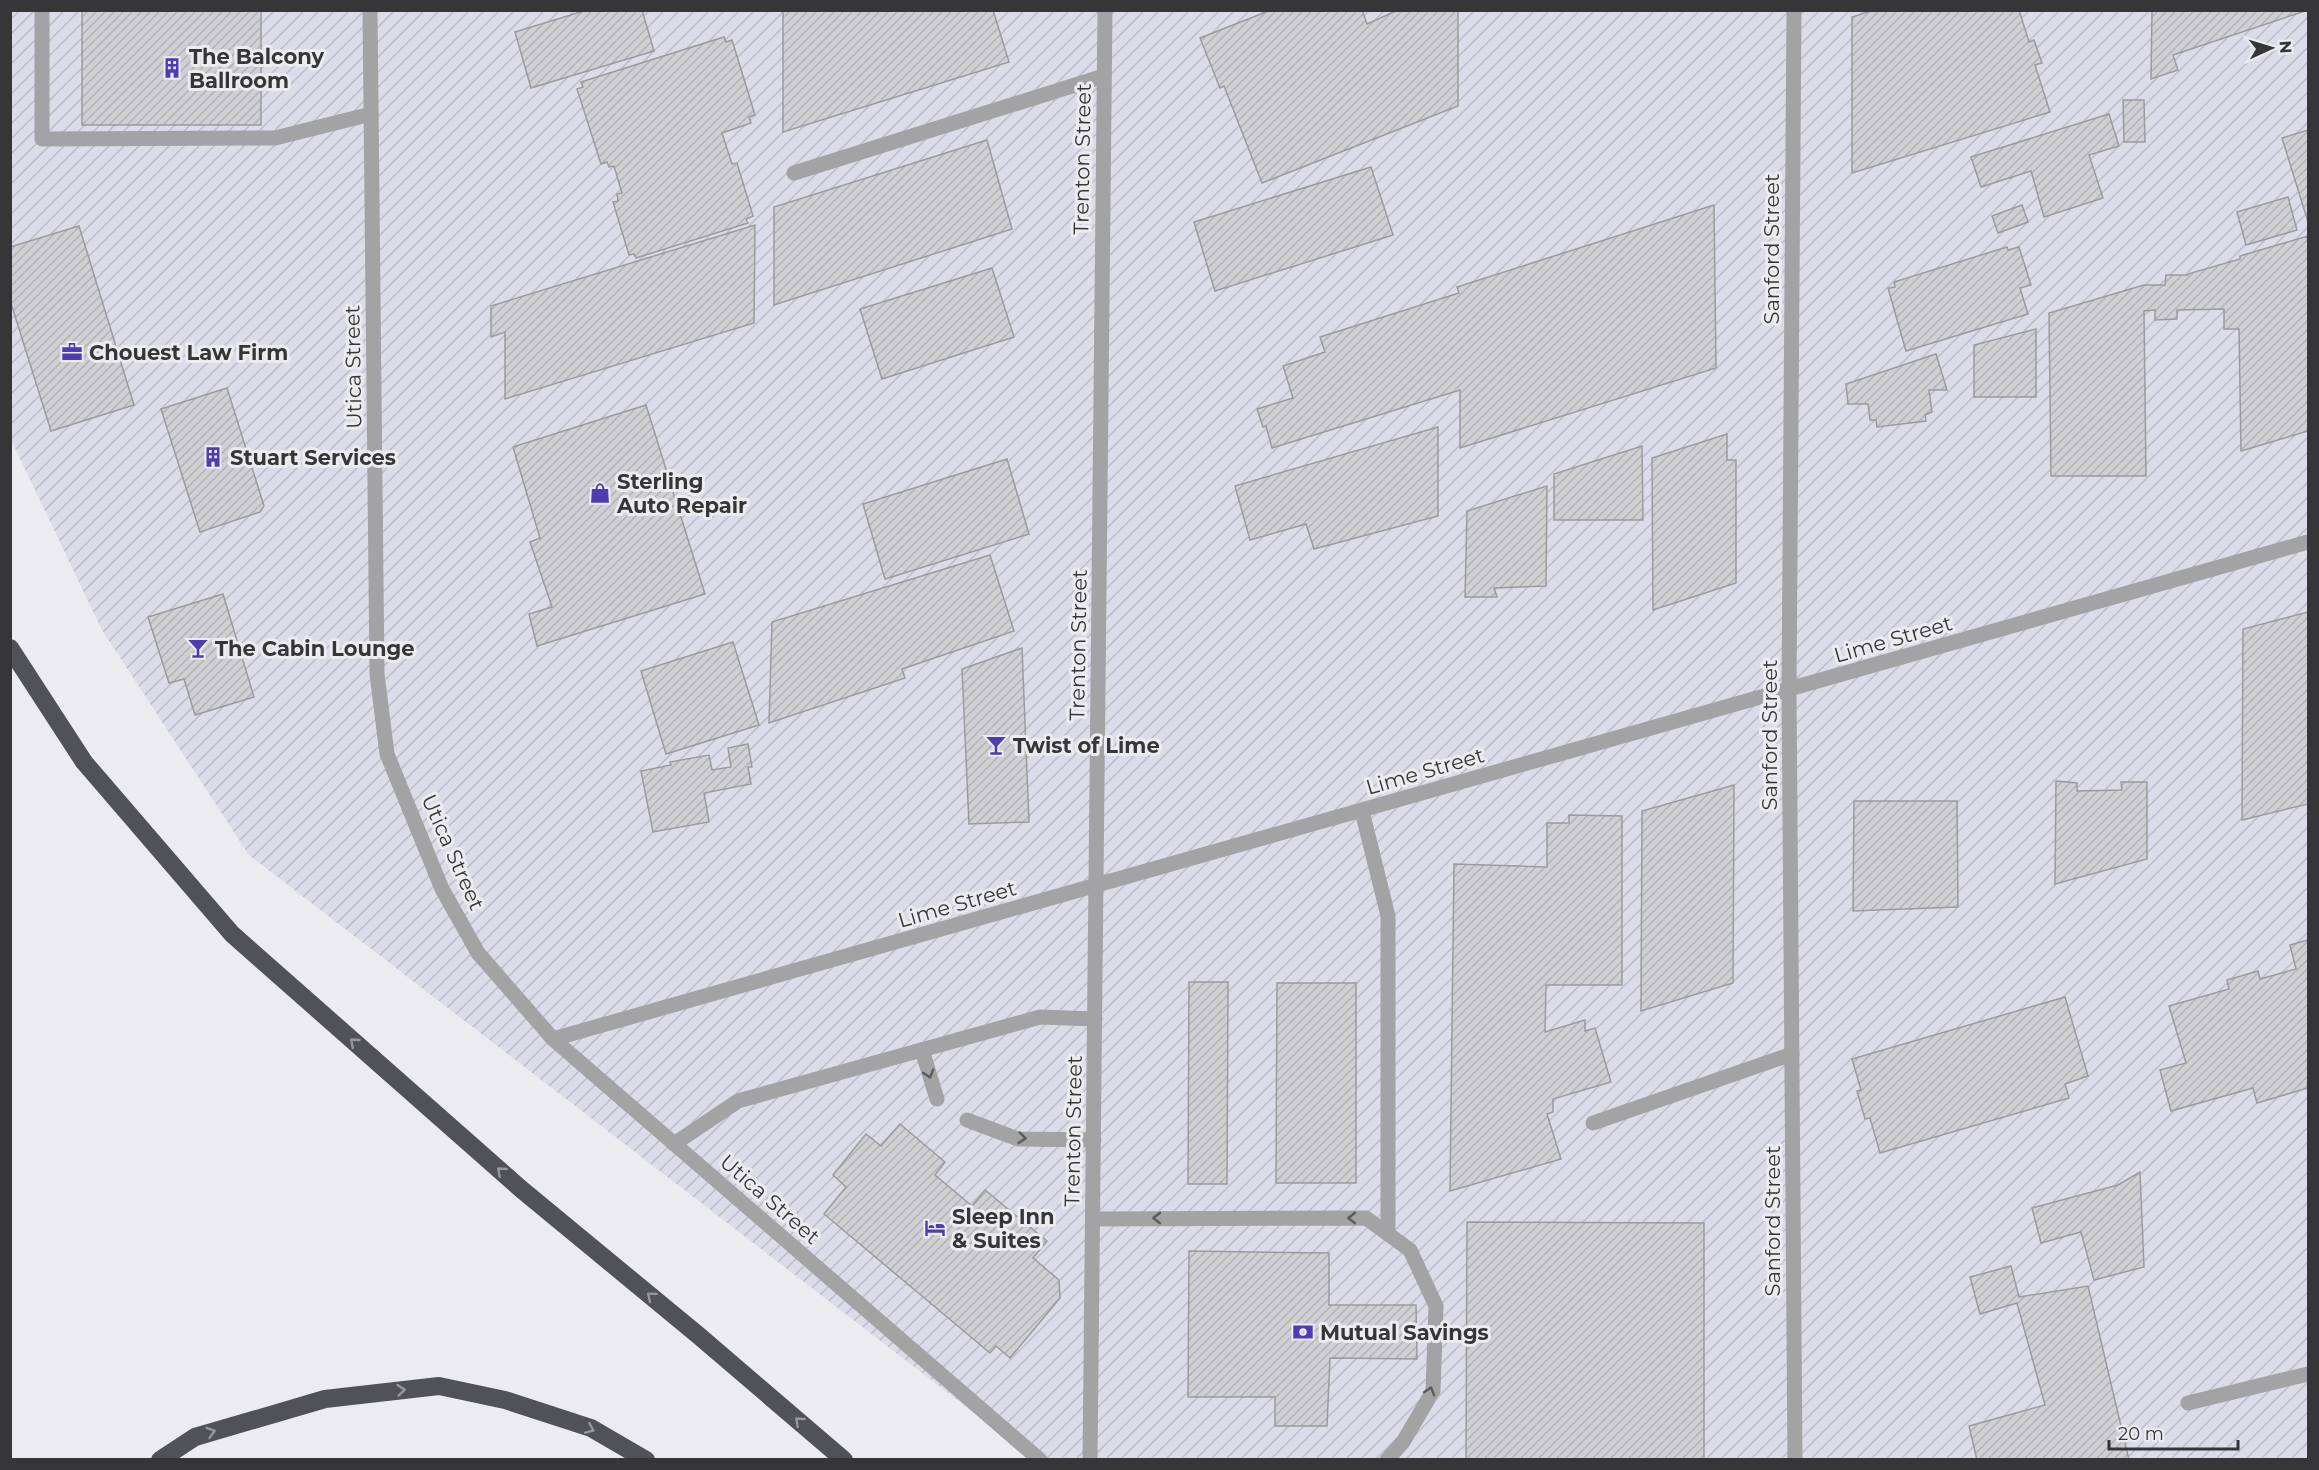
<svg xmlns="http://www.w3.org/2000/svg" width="2319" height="1470" font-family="Montserrat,sans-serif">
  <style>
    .industrial { fill: url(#industrial-furrows) }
    .building { fill: url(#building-hatch); stroke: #9b9b9f; stroke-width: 1.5 }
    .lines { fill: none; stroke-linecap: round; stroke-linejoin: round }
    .service { stroke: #a3a3a5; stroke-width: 15 }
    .minor { stroke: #a3a3a5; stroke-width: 15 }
    .motorway { stroke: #515255; stroke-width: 18 }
    .oneway { stroke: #96979b }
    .oneway2 { stroke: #5c5c5e }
    .labels { text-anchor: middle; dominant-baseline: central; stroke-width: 6; stroke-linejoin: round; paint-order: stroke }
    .poi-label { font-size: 21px; font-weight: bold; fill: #363638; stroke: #ebebf0; text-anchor: start }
    .street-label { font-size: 21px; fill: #363638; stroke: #ebebf0 }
  </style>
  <defs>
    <pattern id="industrial-furrows" width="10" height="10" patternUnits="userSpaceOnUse" patternTransform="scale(1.5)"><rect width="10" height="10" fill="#dcdce8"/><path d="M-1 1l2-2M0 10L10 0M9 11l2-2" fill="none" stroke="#bdbdc8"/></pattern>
    <pattern id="building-hatch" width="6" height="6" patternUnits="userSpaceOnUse" patternTransform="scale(1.5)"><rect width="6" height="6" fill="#d0d0d4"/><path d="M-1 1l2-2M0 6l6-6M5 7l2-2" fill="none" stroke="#b3b3b7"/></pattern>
  </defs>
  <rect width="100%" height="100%" fill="#ebebf0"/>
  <path class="industrial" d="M11 11H2308V1459H1034L249 855 102 630 11 440Z"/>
  <g class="building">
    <rect x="82" y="10" width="179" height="115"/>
    <path d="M587 10H642L654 51 531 88 515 32Z"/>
    <path d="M783 10H993L1009 62 783 132Z"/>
    <path d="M1271 10H1362L1367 24 1398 10H1458V106L1262 183 1224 86 1220 88 1200 38Z"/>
    <path d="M1874 10H2019L2029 42 2034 40 2042 63 2035 65 2050 112 1852 173V17Z"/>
    <path d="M2152 10H2308L2173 55 2178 70 2151 79Z"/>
    <path d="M724 37 726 42 732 40 755 115 749 117 751 123 722 133 732 164 737 163 753 216 746 219 748 223 636 258 634 254 629 255 613 202 618 201 617 194 622 193 614 166 609 167 607 162 601 164 577 89 583 87 581 82Z"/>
    <path d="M2123 100H2144L2145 142H2124Z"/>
    <path d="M2109 114 2119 146 2089 155 2103 198 2044 217 2031 171 1981 187 1971 157Z"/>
    <path d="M2308 130V222L2282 138Z"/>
    <path d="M987 140 1012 229 774 305V207Z"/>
    <path d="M1371 167 1393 235 1215 291 1194 222Z"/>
    <path d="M2288 197 2297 230 2246 245 2237 212Z"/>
    <path d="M1714 205 1716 368 1460 448V390L1272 448 1266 426 1263 427 1257 409 1293 398 1283 366 1325 352 1320 337 1459 293 1457 287Z"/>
    <path d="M2022 205 2028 222 1998 233 1992 216Z"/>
    <path d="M755 225 754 323 505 399V332L491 337V306Z"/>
    <path d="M79 226 134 405 51 431 10 300V247Z"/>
    <path d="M2308 236V431L2241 451 2239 329H2224V309L2177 310V319L2155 320V310L2144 311 2146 476H2051L2049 313 2144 285H2165L2166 275H2188V274L2240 259V256Z"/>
    <path d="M2007 247 2008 250 2019 247 2031 285 2020 288 2028 314 1906 351 1888 288 1895 287 1894 282Z"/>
    <path d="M992 268 1014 337 882 379 860 309Z"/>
    <path d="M2036 329V397H1974V345Z"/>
    <path d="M1936 354 1947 390H1929L1932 412 1925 415 1926 421 1877 427 1876 420H1870L1868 404H1848L1846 384Z"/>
    <path d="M227 388 264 506 260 512 200 532 161 409Z"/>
    <path d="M646 405 705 594 537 646 529 614 552 607 530 542 540 538 513 447Z"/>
    <path d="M1438 427V516L1314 549 1306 524 1250 540 1235 486Z"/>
    <path d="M1727 434V460H1736V583L1653 610 1652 458Z"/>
    <path d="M1642 446 1643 520H1554V474Z"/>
    <path d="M1007 459 1029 534 885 579 863 504Z"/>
    <path d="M1547 486 1546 586 1494 588 1497 597H1465L1467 511Z"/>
    <path d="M990 555 1014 631 902 669 905 678 769 723 772 622Z"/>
    <path d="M223 594 254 697 195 715 184 679 169 683 148 617Z"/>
    <path d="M2308 612V804L2242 820 2243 629Z"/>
    <path d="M733 642 759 725 666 754 641 671Z"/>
    <path d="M1022 648 1029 822 969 824 962 669Z"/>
    <path d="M748 744 752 767H748L751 784 704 793 709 822 653 832 641 771 671 765 670 762 709 755 712 770 731 767 728 748Z"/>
    <path d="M2056 781 2077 783V791L2122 790 2121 782H2147V859L2055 884Z"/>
    <path d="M1734 785 1733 983 1641 1011 1642 811Z"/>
    <path d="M1854 801H1957L1958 907 1853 911Z"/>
    <path d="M1569 815 1622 816V985H1546L1545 1032 1585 1020V1031L1595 1028 1611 1082 1553 1099V1112L1547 1114 1561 1159 1450 1191 1454 864 1547 867V823H1569Z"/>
    <path d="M2308 940V1088L2257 1103 2253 1088 2171 1111 2160 1070 2186 1063 2169 1006 2229 989 2227 980 2258 971 2260 979 2296 969 2290 945Z"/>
    <path d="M1189 982H1228L1227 1184H1188Z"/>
    <path d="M1277 983H1356V1183H1276Z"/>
    <path d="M2065 997 2088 1076 2065 1084 2069 1098 1880 1153 1870 1118 1865 1119 1857 1091 1861 1090 1852 1059Z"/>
    <path d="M900 1124 945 1162 935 1175 972 1206 985 1190 1047 1241 1033 1258 1059 1280 1060 1298 1010 1358 996 1346 990 1353 824 1214 846 1187 833 1175 866 1134 881 1146Z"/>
    <path d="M2140 1172 2144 1267 2094 1280 2081 1232 2041 1243 2032 1208 2118 1185Z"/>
    <path d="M1467 1222 1704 1223V1460H1466Z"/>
    <path d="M1189 1251 1329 1253V1305H1416L1417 1359 1330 1358 1327 1426H1275V1397H1188Z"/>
    <path d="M2011 1266 2019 1297 2088 1286 2129 1460H1977L1969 1426 2045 1405 2017 1303 1980 1314 1970 1277Z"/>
  </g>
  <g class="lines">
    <g class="service">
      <path d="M42 10V139L275 138 371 114"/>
      <path d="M794 173 1104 76"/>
      <path d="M1362 811 1388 916V1234"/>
      <path d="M922 1050 937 1099"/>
      <path d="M967 1120 1018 1139 1094 1140"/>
      <path d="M1593 1123 1792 1054"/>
      <path d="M674 1144 738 1101 1040 1017 1095 1019"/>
      <path d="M1093 1219 1366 1218 1410 1250 1436 1306 1433 1391 1403 1442 1387 1460"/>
      <path d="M2188 1403 2308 1374"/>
    </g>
    <g class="minor">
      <path d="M370 10 377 674 387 754 442 889 478 953 553 1039 1040 1460"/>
      <path d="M1794 10 1789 690 1795 1460"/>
      <path d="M553 1039 2308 542"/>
      <path d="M1090 1460 1105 10"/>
    </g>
    <g class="motorway">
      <path d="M10 648 84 762 232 934 521 1189 698 1335 844 1460"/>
      <path d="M160 1460 195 1437 325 1399 439 1386 505 1400 591 1428 646 1460"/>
    </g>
  </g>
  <defs><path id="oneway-chevron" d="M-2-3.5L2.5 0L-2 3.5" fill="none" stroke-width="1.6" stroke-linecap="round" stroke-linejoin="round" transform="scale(1.5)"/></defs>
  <g class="oneway">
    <use href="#oneway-chevron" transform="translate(354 1042) rotate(-139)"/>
    <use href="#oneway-chevron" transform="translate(501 1171) rotate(-139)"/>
    <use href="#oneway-chevron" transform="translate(651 1296) rotate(-140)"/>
    <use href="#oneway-chevron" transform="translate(401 1390) rotate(-6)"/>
    <use href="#oneway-chevron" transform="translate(799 1421) rotate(-139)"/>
    <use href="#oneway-chevron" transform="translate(590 1429) rotate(23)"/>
    <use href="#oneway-chevron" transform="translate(211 1432) rotate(-16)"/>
  </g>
  <g class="oneway2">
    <use href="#oneway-chevron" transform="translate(929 1074) rotate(73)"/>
    <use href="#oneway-chevron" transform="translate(1022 1138) rotate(6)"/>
    <use href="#oneway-chevron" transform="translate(1157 1218) rotate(180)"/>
    <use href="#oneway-chevron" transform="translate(1352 1218) rotate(180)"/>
    <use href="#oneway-chevron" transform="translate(1430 1391) rotate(-73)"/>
  </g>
  <defs>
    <g id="building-bare" transform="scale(1.62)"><path d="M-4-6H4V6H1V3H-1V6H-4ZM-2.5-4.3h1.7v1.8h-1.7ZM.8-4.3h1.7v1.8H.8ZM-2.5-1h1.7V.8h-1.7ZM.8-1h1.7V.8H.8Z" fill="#4f3cb3" stroke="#ebebf0" stroke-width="2.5" paint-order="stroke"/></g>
    <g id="office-bare" transform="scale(1.62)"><path d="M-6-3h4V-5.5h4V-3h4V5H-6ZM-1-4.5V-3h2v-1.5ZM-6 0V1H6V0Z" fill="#4f3cb3" stroke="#ebebf0" stroke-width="2.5" paint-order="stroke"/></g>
    <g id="shop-bare" transform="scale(1.62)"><path d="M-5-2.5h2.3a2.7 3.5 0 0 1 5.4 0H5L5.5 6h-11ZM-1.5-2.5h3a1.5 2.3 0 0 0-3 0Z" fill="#4f3cb3" stroke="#ebebf0" stroke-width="2.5" paint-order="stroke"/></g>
    <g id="bar-bare" transform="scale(1.62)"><path d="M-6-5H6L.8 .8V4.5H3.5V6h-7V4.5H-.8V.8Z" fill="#4f3cb3" stroke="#ebebf0" stroke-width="2.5" paint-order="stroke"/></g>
    <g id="hotel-bare" transform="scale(1.62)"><path d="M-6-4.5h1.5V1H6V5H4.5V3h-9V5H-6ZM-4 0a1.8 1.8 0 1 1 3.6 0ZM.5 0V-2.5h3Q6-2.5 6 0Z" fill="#4f3cb3" stroke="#ebebf0" stroke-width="2.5" paint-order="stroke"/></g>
    <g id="bank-bare" transform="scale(1.62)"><path d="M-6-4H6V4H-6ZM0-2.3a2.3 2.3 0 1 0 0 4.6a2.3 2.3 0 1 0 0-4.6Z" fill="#4f3cb3" stroke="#ebebf0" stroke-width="2.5" paint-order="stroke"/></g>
  </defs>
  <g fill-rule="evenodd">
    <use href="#building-bare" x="172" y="68"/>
    <use href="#office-bare" x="72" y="352"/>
    <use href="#building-bare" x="213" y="457"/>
    <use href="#shop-bare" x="600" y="493"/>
    <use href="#bar-bare" x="198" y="648"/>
    <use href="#bar-bare" x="996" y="745"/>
    <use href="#hotel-bare" x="935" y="1228"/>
    <use href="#bank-bare" x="1303" y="1332"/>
  </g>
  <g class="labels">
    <g class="poi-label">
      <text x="189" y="56">The Balcony<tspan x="189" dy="24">Ballroom</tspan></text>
      <text x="89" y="352">Chouest Law Firm</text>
      <text x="230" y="457">Stuart Services</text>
      <text x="617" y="481">Sterling<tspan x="617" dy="24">Auto Repair</tspan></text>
      <text x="215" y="648">The Cabin Lounge</text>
      <text x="1013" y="745">Twist of Lime</text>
      <text x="952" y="1216">Sleep Inn<tspan x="952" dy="24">&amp; Suites</tspan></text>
      <text x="1320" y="1332">Mutual Savings</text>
    </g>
    <g class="street-label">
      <text transform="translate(1082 159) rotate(-89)">Trenton Street</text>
      <text transform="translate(1771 249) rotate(-90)">Sanford Street</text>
      <text transform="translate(353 367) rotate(-91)">Utica Street</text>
      <text transform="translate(1893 639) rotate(-16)">Lime Street</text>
      <text transform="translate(1078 645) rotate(-89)">Trenton Street</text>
      <text transform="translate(1769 735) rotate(-90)">Sanford Street</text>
      <text transform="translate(1425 771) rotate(-16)">Lime Street</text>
      <text transform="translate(453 852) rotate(66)">Utica Street</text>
      <text transform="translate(957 904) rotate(-16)">Lime Street</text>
      <text transform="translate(1073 1131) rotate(-89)">Trenton Street</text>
      <text transform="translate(770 1199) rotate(41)">Utica Street</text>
      <text transform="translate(1772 1221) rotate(-90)">Sanford Street</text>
    </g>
  </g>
  <rect width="2319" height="1470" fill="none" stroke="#363638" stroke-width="24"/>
  <g transform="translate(2271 48) rotate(86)" stroke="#ebebf0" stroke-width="4.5" paint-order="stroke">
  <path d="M0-4.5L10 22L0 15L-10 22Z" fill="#363638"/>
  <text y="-9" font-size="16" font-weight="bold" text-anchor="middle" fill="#363638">N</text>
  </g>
  <path d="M2109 1440v9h129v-9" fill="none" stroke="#363638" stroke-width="3"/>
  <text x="2118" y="1440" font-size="18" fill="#363638" stroke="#ebebf0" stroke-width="4.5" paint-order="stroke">20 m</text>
</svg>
